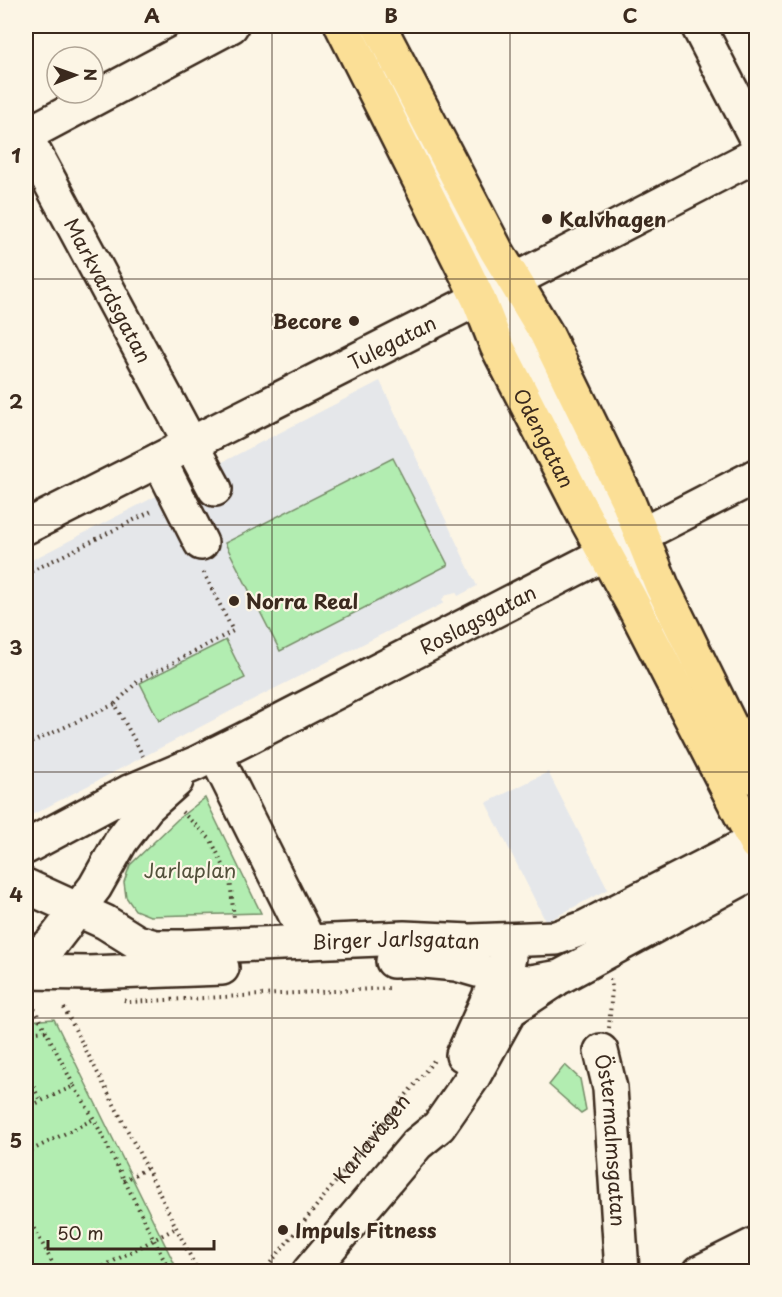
<svg xmlns="http://www.w3.org/2000/svg" width="782" height="1297" font-family="'Playpen Sans',sans-serif">
  <style>
    .built { fill: #e5e7ea }
    .green { fill: #b2edb1; stroke: #768c68; stroke-width: 1.5 }
    .lines { fill: none; stroke-linecap: round; stroke-linejoin: round }
    .minor-casing { stroke: #3b2a1e; stroke-width: 38 }
    .major-casing { stroke: #3b2a1e; stroke-width: 38 }
    .path { stroke: #3b2a1e; stroke-width: 4; stroke-dasharray: 1.5 4.5; stroke-linecap: butt }
    .minor { stroke: #fcf5e5; stroke-width: 33 }
    .major { stroke: #fbdf96; stroke-width: 33 }
    .grid { fill: none; stroke: #3b2a1e; stroke-width: 1.5; stroke-opacity: 0.55 }
    .poi-dot { fill: #3b2a1e; stroke: #fcf5e5; stroke-width: 2 }
    .labels { text-anchor: middle; dominant-baseline: central; stroke-width: 4.5; stroke-linejoin: round; paint-order: stroke }
    .poi-label { font-size: 20px; font-weight: bold; fill: #3b2a1e; stroke: #fcf5e5; text-anchor: start }
    .street-label { font-size: 20px; fill: #3b2a1e; stroke: #fcf5e5 }
    .park-label { font-size: 20px; fill: #53513b; stroke: #fcf5e5 }
    .neatline { fill: none; stroke: #3b2a1e; stroke-width: 2 }
    .grid-label { font-size: 20px; text-anchor: middle; font-weight: bold; fill: #3b2a1e }
  </style>
  <rect width="100%" height="100%" fill="#fcf5e5"/>
  <filter id="ink" filterUnits="userSpaceOnUse"><feTurbulence type="fractalNoise" baseFrequency=".0167" numOctaves="2"/><feDisplacementMap in="SourceGraphic" scale="12" xChannelSelector="R" yChannelSelector="G"/><feConvolveMatrix kernelMatrix="1 2 1 2 8 2 1 2 1" color-interpolation-filters="sRGB"/></filter>
  <g filter="url(#ink)">
    <g class="built">
      <path d="M380 381 477 586 458 596 456 592 448 594 442 599 444 603 248 702 26 818V563Z"/>
      <path d="M548 772 608 889 546 922 486 803Z"/>
    </g>
    <g class="green">
      <path d="M393 458 448 565 280 651 225 543Z"/>
      <path d="M226 640 245 678 159 721 140 683Z"/>
      <path d="M205 798 261 913 150 916 135 910 126 897 124 882 130 865 179 818Z"/>
      <path d="M54 1019 178 1271H26V1021Z"/>
      <path d="M565 1065 580 1079 586 1110 581 1113 549 1085Z"/>
    </g>
    <g class="lines">
      <g class="minor-casing">
        <g id="minor">
          <path d="M360 26 686 672"/>
          <path d="M698 26 756 138"/>
          <path d="M26 135 231 26"/>
          <path id="s2" d="M26 137 215 489"/>
          <path d="M159 460 201 543"/>
          <path id="s3" d="M26 527 515 280 756 155"/>
          <path d="M215 754 309 942"/>
          <path id="s4" d="M26 847 129 792 197 763 243 740 756 476"/>
          <path id="s5" d="M26 886 105 922 137 942 155 947H185L404 938 470 941 556 938 586 927 756 840"/>
          <path d="M393 961 413 960 456 964 515 981 531 982 560 977 756 871"/>
          <path d="M26 962 30 960 51 944 95 887 121 841 147 807 176 781"/>
          <path d="M26 972 88 973 222 968"/>
          <path id="s6" d="M601 1051 610 1088 622 1272"/>
          <path d="M463 1055 503 966 509 958"/>
          <path d="M309 1272 417 1144 439 1126 473 1077 510 1010 554 981"/>
          <path d="M700 1272 756 1244"/>
        </g>
      </g>
      <g class="major-casing">
        <g id="major">
          <path id="s7" d="M342 26 463 267 478 298 497 346 579 506 631 601 756 844"/>
          <path d="M379 26 496 250 546 333 627 499 662 586 756 778"/>
        </g>
      </g>
      <g class="path">
        <path d="M26 574 154 510"/>
        <path d="M115 704 138 681 233 631 202 569"/>
        <path d="M26 745 115 704 143 756"/>
        <path d="M182 812 211 840 230 879 234 919"/>
        <path d="M124 1000 130 1002 391 988"/>
        <path d="M64 1008 147 1168 198 1272"/>
        <path d="M609 1028 612 988 611 979"/>
        <path d="M26 1033 46 1031"/>
        <path d="M26 1070 40 1101"/>
        <path d="M74 1086 94 1119 170 1272"/>
        <path d="M26 1108 74 1086 34 1008"/>
        <path d="M26 1153 94 1119"/>
        <path d="M124 1181 147 1168"/>
        <path d="M26 1212 57 1272"/>
        <path d="M93 1272 176 1228"/>
        <path id="s1" d="M263 1272 436 1058"/>
      </g>
      <use href="#minor" class="minor"/>
      <use href="#major" class="major"/>
    </g>
  </g>
  <path class="grid" d="M272 26V1272M510 26V1272M26 279H756M26 525H756M26 772H756M26 1018H756"/>
  <g class="poi-dot">
    <circle cx="547" cy="219" r="6"/>
    <circle cx="354" cy="321" r="6"/>
    <circle cx="234" cy="601" r="6"/>
    <circle cx="283" cy="1230" r="6"/>
  </g>
  <g class="labels">
    <g class="poi-label">
      <text x="559" y="219">Kalvhagen</text>
      <text x="342" y="321" text-anchor="end">Becore</text>
      <text x="246" y="601">Norra Real</text>
      <text x="295" y="1230">Impuls Fitness</text>
    </g>
    <g class="street-label">
      <text stroke="none"><textPath href="#s2" startOffset="174">Markvardsgatan</textPath></text>
      <text stroke="none"><textPath href="#s3" startOffset="410">Tulegatan</textPath></text>
      <text stroke="none"><textPath href="#s7" startOffset="459">Odengatan</textPath></text>
      <text stroke="none"><textPath href="#s4" startOffset="506">Roslagsgatan</textPath></text>
      <text stroke="none"><textPath href="#s5" startOffset="384">Birger Jarlsgatan</textPath></text>
      <text stroke="none"><textPath href="#s1" startOffset="172">Karlavägen</textPath></text>
      <text stroke="none"><textPath href="#s6" startOffset="90">Östermalmsgatan</textPath></text>
    </g>
    <g class="park-label">
      <text x="190" y="870">Jarlaplan</text>
    </g>
  </g>
  <rect width="782" height="1297" fill="none" stroke="#fcf5e5" stroke-width="66"/>
  <g transform="translate(75 75) rotate(89)"><circle r="28" fill="#fcf5e5" stroke="#afa495" stroke-width="1.5"/>
  <path d="M0-4.5L10 22L0 15L-10 22Z" fill="#3b2a1e"/>
  <text y="-9" font-size="16" font-weight="bold" text-anchor="middle" fill="#3b2a1e">N</text>
  </g>
  <path d="M48 1240v9h166v-9" fill="none" stroke="#3b2a1e" stroke-width="3"/>
  <text x="57" y="1240" font-size="18" fill="#3b2a1e" stroke="#fcf5e5" stroke-width="4.5" paint-order="stroke">50 m</text>
  <rect x="33" y="33" width="716" height="1231" class="neatline"/>
  <g class="grid-label">
    <text x="152" y="23">A</text>
    <text x="391" y="23">B</text>
    <text x="630" y="23">C</text>
    <text x="16" y="163">1</text>
    <text x="16" y="409">2</text>
    <text x="16" y="655">3</text>
    <text x="16" y="902">4</text>
    <text x="16" y="1148">5</text>
  </g>
</svg>
